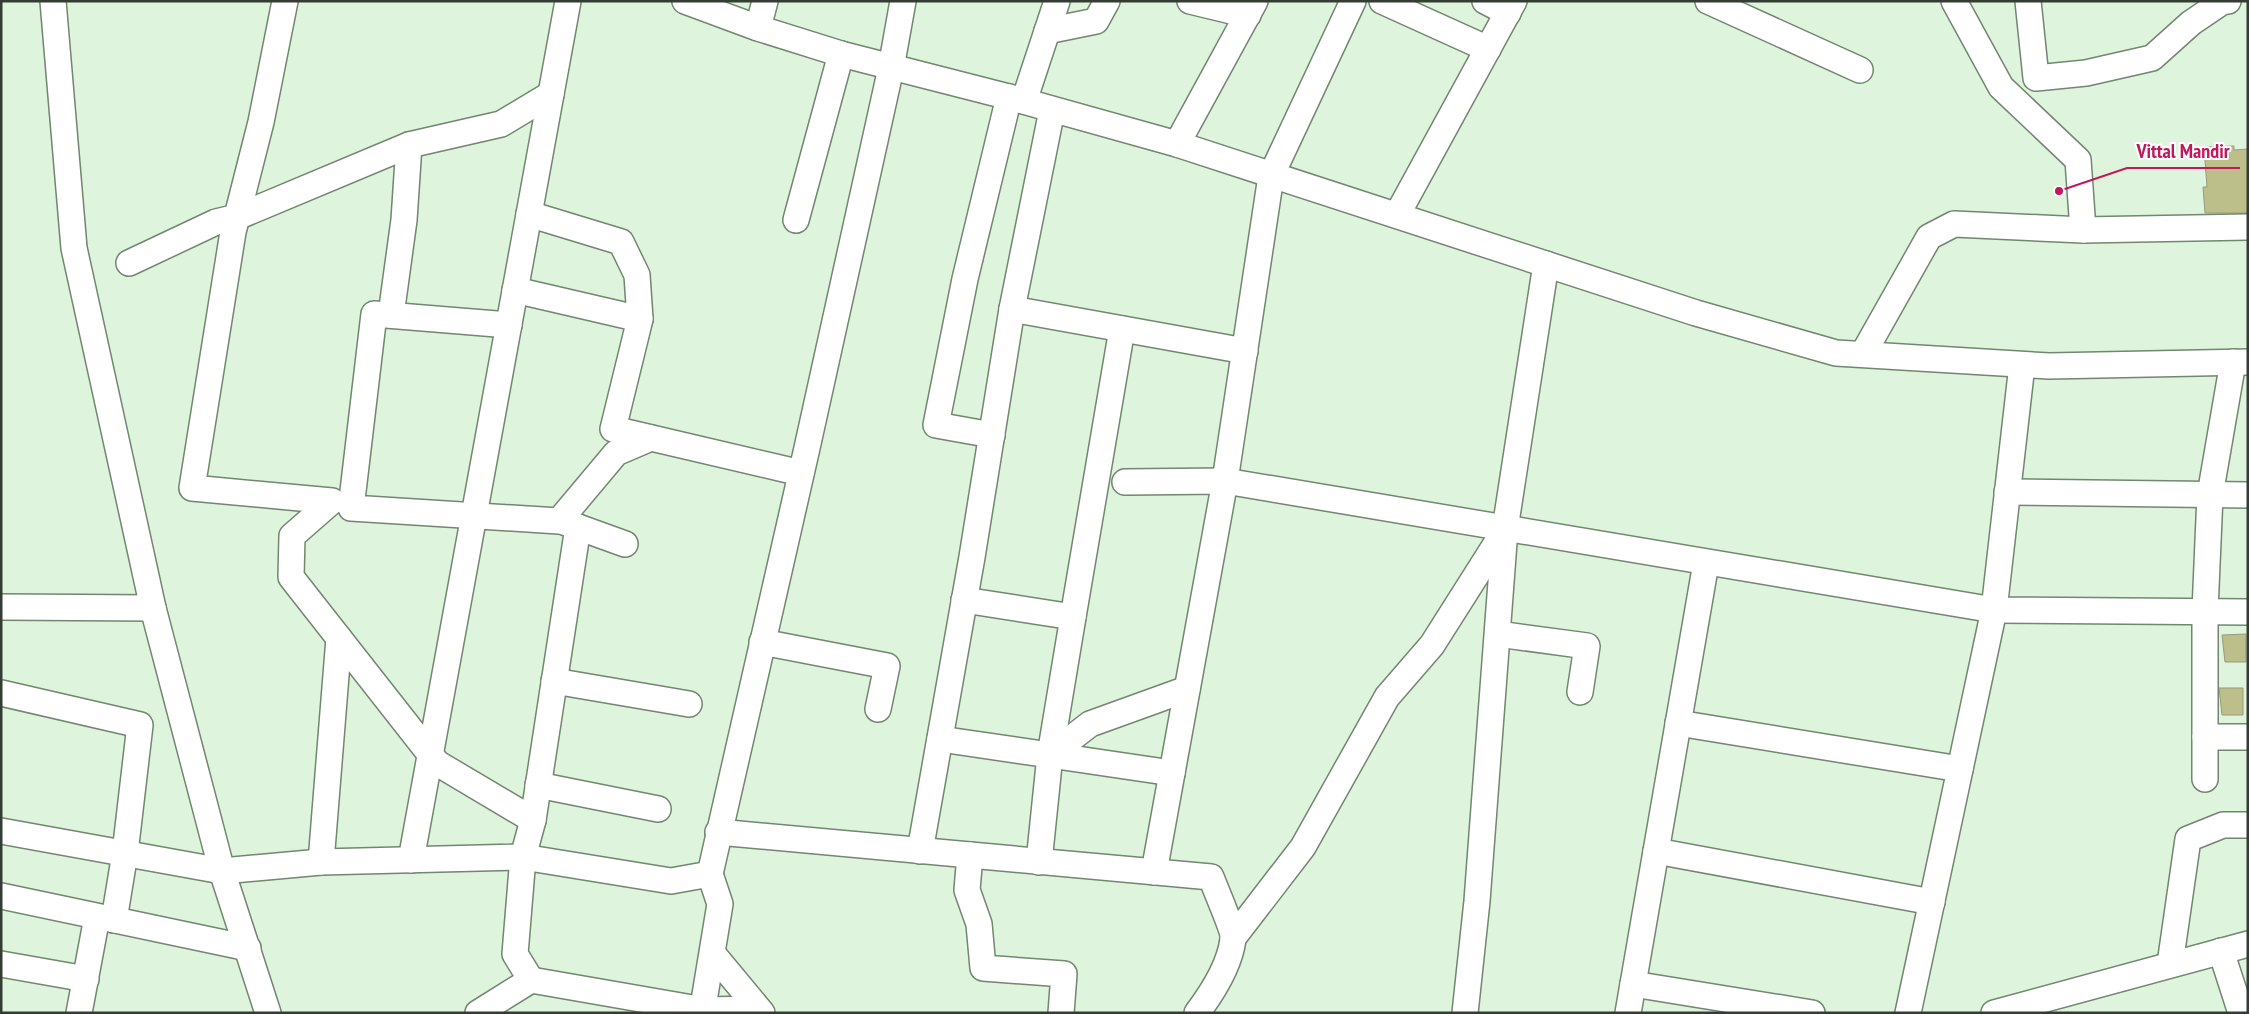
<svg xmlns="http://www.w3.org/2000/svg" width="2249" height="1014" font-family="'PT Sans Narrow',sans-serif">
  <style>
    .building { fill: #bcbf8a; stroke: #989a7e }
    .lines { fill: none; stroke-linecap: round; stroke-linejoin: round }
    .minor-casing { stroke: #728670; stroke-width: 28 }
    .minor { stroke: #fff; stroke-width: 25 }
    .leader { fill: none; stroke: #c2185b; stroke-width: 2 }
    .callout-dot { fill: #c2185b; stroke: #fff; stroke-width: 2 }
    .callout-label { font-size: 20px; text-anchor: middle; font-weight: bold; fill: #c2185b; stroke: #fff; stroke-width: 4; stroke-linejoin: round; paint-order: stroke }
  </style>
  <rect width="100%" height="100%" fill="#def4dc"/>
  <g class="building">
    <path d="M2234 146V150L2248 149V213H2205L2203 187H2207L2204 147Z"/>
    <path d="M2246 634V662H2225L2222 635Z"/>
    <path d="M2219 688H2243V715H2222Z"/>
  </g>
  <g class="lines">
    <g class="minor-casing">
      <g id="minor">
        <path d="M53 1 74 248 153 608 222 871 268 1013"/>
        <path d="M685 1 758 28 841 54 1009 97 1177 144 1696 313 1836 353 2049 366 2248 362"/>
        <path d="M1190 1 1248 15"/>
        <path d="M1382 1 1488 49"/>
        <path d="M1485 1 1508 13"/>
        <path d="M1708 1 1860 70"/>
        <path d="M1954 1 2001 87 2078 160 2083 230"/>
        <path d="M2028 1 2036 78 2086 73 2152 58 2191 23 2222 2 2228 1"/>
        <path d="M758 28 765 1"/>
        <path d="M1047 31 1096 21 1107 1"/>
        <path d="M1024 101 1057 1"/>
        <path d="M1177 144 1255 1"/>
        <path d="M529 214 621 242 637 275 640 319"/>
        <path d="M1397 215 1514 1"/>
        <path d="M796 220 841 54"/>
        <path d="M129 263 216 222 237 217 409 145 501 124 551 94"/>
        <path d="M515 290 640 319 613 429 801 473"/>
        <path d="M1012 309 1245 351"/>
        <path d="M391 315 404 220 409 145"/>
        <path d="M509 325 374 314 351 508 559 521 616 453 651 438"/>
        <path d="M1863 354 1929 237 1954 224 2083 230 2248 227"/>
        <path d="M992 435 936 425 965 279 1009 97"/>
        <path d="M1125 482 1225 481 1994 610 2248 612"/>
        <path d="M2007 492 2248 495"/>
        <path d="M564 522 625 544"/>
        <path d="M964 600 1073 617 1122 329"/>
        <path d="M1 607 153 608"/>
        <path d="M1498 634 1587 646 1580 692"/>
        <path d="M762 642 887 666 878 709"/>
        <path d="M554 681 689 704"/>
        <path d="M1 693 140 725 125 853 114 920"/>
        <path d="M1678 723 1960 769"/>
        <path d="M2205 737H2248"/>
        <path d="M940 739 1050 755 1090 724 1187 689"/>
        <path d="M1050 755 1172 773"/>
        <path d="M2205 779V611L2210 495 2233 362"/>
        <path d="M538 785 658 809"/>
        <path d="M533 820 578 527"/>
        <path d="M1 831 222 871 321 862 523 857 533 820 437 763 291 577 292 536 332 501 192 488 233 232 261 122 285 1"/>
        <path d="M718 832 1211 877C1215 888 1234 931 1233 939 1230 965 1212 993 1197 1013"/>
        <path d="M920 851 972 557 1012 309 1052 110"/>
        <path d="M1656 851 1932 902"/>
        <path d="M970 855 967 890 979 924 983 968 1064 974 1061 1013"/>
        <path d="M411 860 568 1"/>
        <path d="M321 862 339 638"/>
        <path d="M1039 862 1050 755 1073 617"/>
        <path d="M1154 872 1225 481 1271 176 1353 1"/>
        <path d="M1 896 248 948"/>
        <path d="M1233 938 1303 847 1387 697 1432 645 1503 533"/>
        <path d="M2221 951 2241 1013"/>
        <path d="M713 954 762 1013"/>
        <path d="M1 964 86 979"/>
        <path d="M2170 964 2188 839 2223 825H2248"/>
        <path d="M531 980 515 954 523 857 671 881 710 874 807 448 891 68 903 1"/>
        <path d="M1633 984 1812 1013"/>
        <path d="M79 1013 97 917"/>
        <path d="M478 1013 531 980 704 1010 757 1009"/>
        <path d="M702 1013 720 904 710 874"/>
        <path d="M1465 1013 1477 901 1505 529 1546 264"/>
        <path d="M1628 1013 1706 563"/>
        <path d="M1908 1013 1994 610 2022 365"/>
        <path d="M1994 1013 2248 944"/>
      </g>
    </g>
    <use href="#minor" class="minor"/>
  </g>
  <path class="leader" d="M2059 191L2127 168H2240"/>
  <circle class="callout-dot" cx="2059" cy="191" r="5"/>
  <g class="callout-label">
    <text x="2183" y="158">Vittal Mandir</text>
  </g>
  <rect width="2249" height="1014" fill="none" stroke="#343d34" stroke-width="5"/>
</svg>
